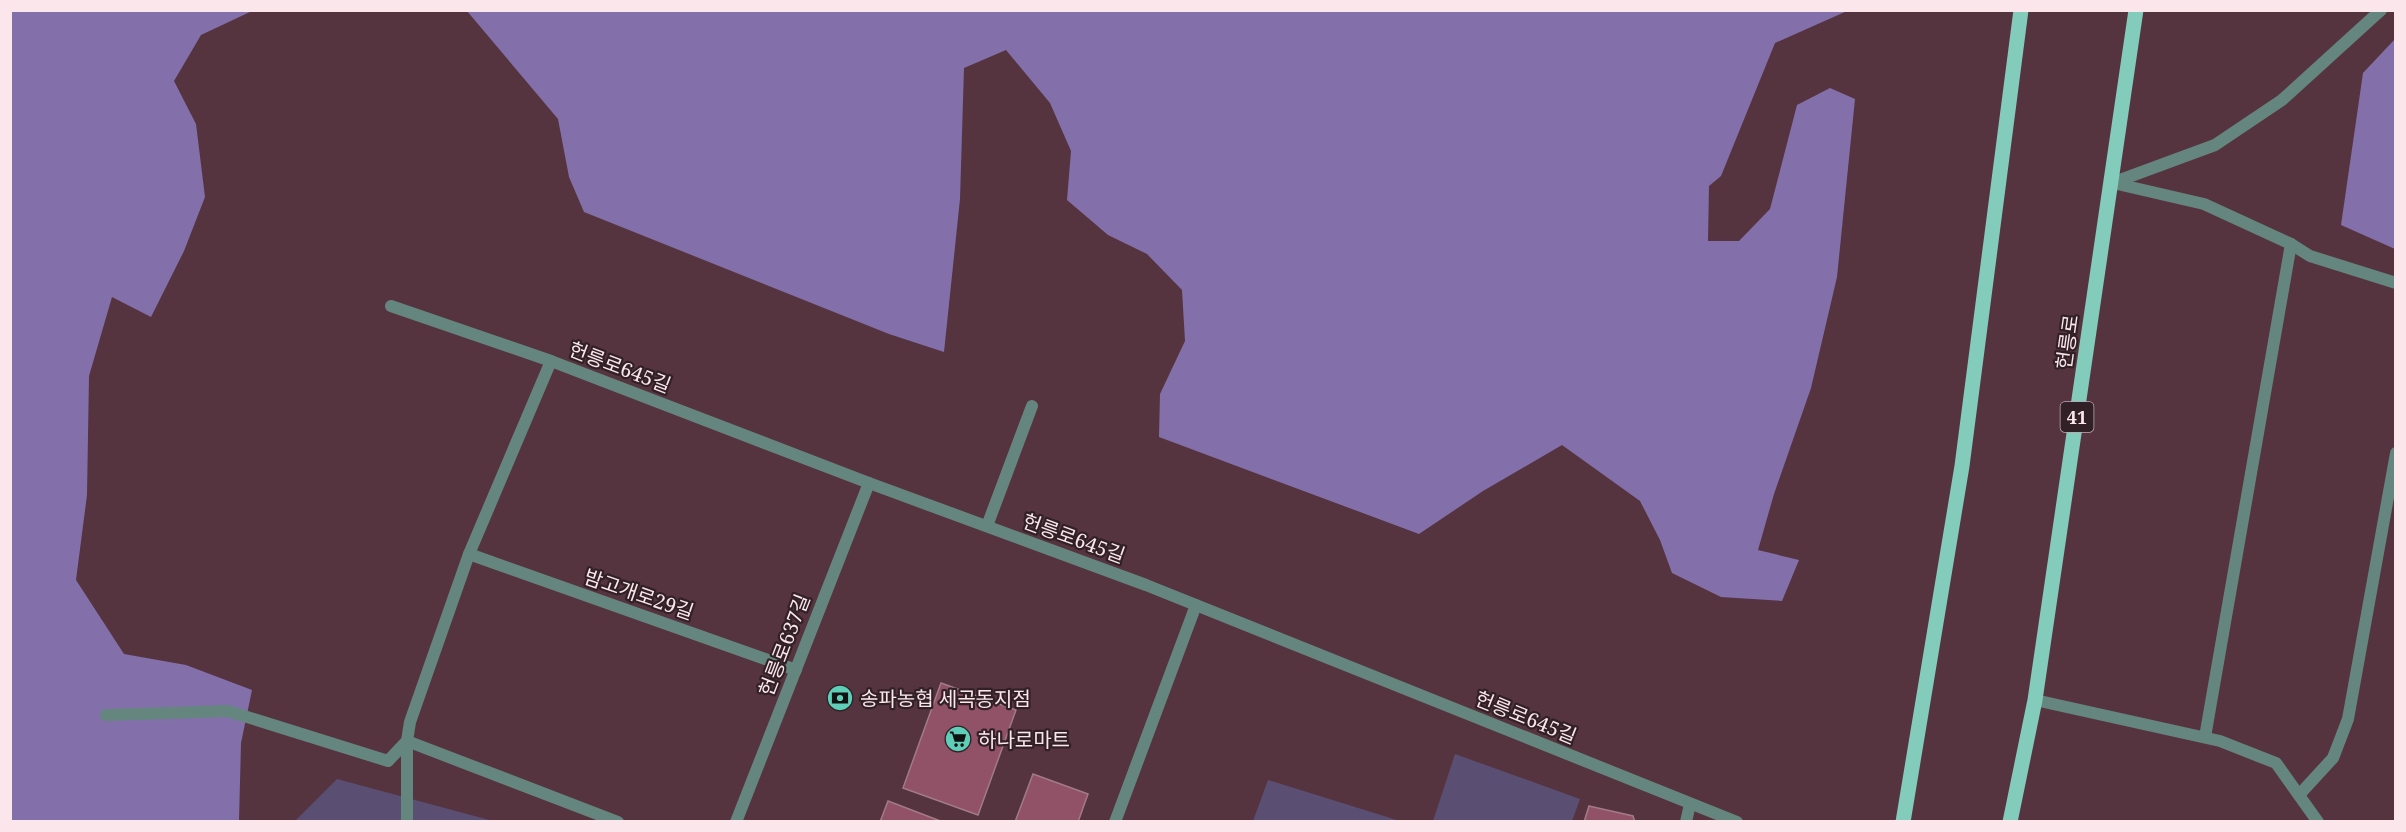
<svg xmlns="http://www.w3.org/2000/svg" width="2406" height="832" font-family="'Noto Serif','Noto Sans KR',serif">
  <style>
    .green { fill: #5a4f72 }
    .forest { fill: #8370aa }
    .building { fill: #915167; stroke: #a17b86; stroke-width: 1.5 }
    .lines { fill: none; stroke-linecap: round; stroke-linejoin: round }
    .lane { stroke: #64867e; stroke-width: 12 }
    .street { stroke: #64867e; stroke-width: 12 }
    .primary { stroke: #83cbbb; stroke-width: 15 }
    .labels { text-anchor: middle; dominant-baseline: central; stroke-width: 4.5; stroke-linejoin: round; paint-order: stroke }
    .shield { fill: #312126; stroke: #beabb1; stroke-width: 1.5 }
    .shield-label { font-size: 18px; font-weight: bold; fill: #fbe6ec }
    .street-label { font-size: 20px; fill: #fbe6ec; stroke: #312126 }
    .poi-label { font-size: 20px; fill: #fbe6ec; stroke: #312126; text-anchor: start }
  </style>
  <rect width="100%" height="100%" fill="#55343f"/>
  <g class="green">
    <path d="M1455 754 1580 799 1572 821H1433Z"/>
    <path d="M337 779 493 821 294 822Z"/>
    <path d="M1268 780 1400 821H1253Z"/>
  </g>
  <g class="forest">
    <path d="M10 11H252L201 35 174 81 196 124 205 197 184 251 151 317 112 297 89 376 87 495 76 580 124 654 186 665 252 690 241 743 239 821H11Z"/>
    <path d="M467 11H1847L1775 43 1721 176 1709 186 1708 241H1739L1770 209 1797 105 1830 88 1855 99 1837 277 1811 388 1774 494 1758 550 1799 560 1782 601 1721 597 1672 573 1660 540 1640 501 1562 445 1483 491 1419 534 1159 437 1160 394 1185 341 1182 290 1147 254 1108 235 1067 200 1071 151 1050 103 1006 50 964 68 960 199 944 352 889 334 584 212 569 177 558 119Z"/>
    <path d="M2395 39V249L2341 225 2363 73Z"/>
  </g>
  <g class="building">
    <path d="M941 683 1016 710 978 815 903 788Z"/>
    <path d="M1033 774 1088 794 1078 822H1015Z"/>
    <path d="M888 801 943 822H880Z"/>
    <path d="M1589 806 1633 816 1635 822H1584Z"/>
  </g>
  <g class="lines">
    <g class="lane">
      <path d="M2112 183 2215 145 2282 100 2381 10"/>
      <path d="M2113 183 2204 204 2291 244 2310 256 2396 283"/>
      <path d="M469 554 796 670"/>
      <path d="M2035 700 2220 741 2276 763 2318 822"/>
      <path d="M2205 737 2291 244"/>
      <path d="M2299 795 2333 758 2348 719 2396 453"/>
    </g>
    <g class="street">
      <path d="M391 306 551 361 869 483 1146 585 1737 822"/>
      <path d="M987 526 1032 406"/>
      <path d="M106 715 228 711 388 761 407 741"/>
      <path d="M407 741 618 822"/>
      <path d="M407 822V741L410 722 469 554 551 361"/>
      <path d="M736 822 869 483"/>
      <path d="M1115 822 1196 605"/>
      <path d="M1686 822 1690 804"/>
    </g>
    <g class="primary">
      <path d="M1903 822 1962 466 2021 10"/>
      <path d="M2010 822 2035 700 2136 10"/>
    </g>
  </g>
  <defs>
    <g id="bank-disc" transform="scale(1.35)"><circle r="9.5" fill="#5eceb8" stroke="#312126"/><path d="M-6-4H6V4H-6ZM0-2.3a2.3 2.3 0 1 0 0 4.6a2.3 2.3 0 1 0 0-4.6Z" fill="#111"/></g>
    <g id="supermarket-disc" transform="scale(1.35)"><circle r="9.5" fill="#5eceb8" stroke="#312126"/><path d="M-6-5.5h2.5l.6 2H6L4.5 2H-2.5L-4.4-4H-6ZM-1.5 3.2a1.3 1.3 0 1 0 .1 0ZM3 3.2a1.3 1.3 0 1 0 .1 0Z" fill="#111"/></g>
  </defs>
  <g fill-rule="evenodd">
    <use href="#bank-disc" x="840" y="698"/>
    <use href="#supermarket-disc" x="958" y="739"/>
  </g>
  <g class="labels">
    <rect class="shield" x="2060.5" y="402" width="33" height="30" rx="4.5"/>
    <g class="shield-label">
      <text x="2077" y="417">41</text>
    </g>
    <g class="street-label">
      <text transform="translate(2067 342) rotate(-82)">헌릉로</text>
      <text transform="translate(620 367) rotate(21)">헌릉로645길</text>
      <text transform="translate(1074 538) rotate(20)">헌릉로645길</text>
      <text transform="translate(639 594) rotate(19)">밤고개로29길</text>
      <text transform="translate(784 645) rotate(-69)">헌릉로637길</text>
      <text transform="translate(1526 717) rotate(22)">헌릉로645길</text>
    </g>
    <g class="poi-label">
      <text x="860" y="698">송파농협 세곡동지점</text>
      <text x="978" y="739">하나로마트</text>
    </g>
  </g>
  <rect width="2406" height="832" fill="none" stroke="#fbe6ec" stroke-width="24"/>
</svg>
